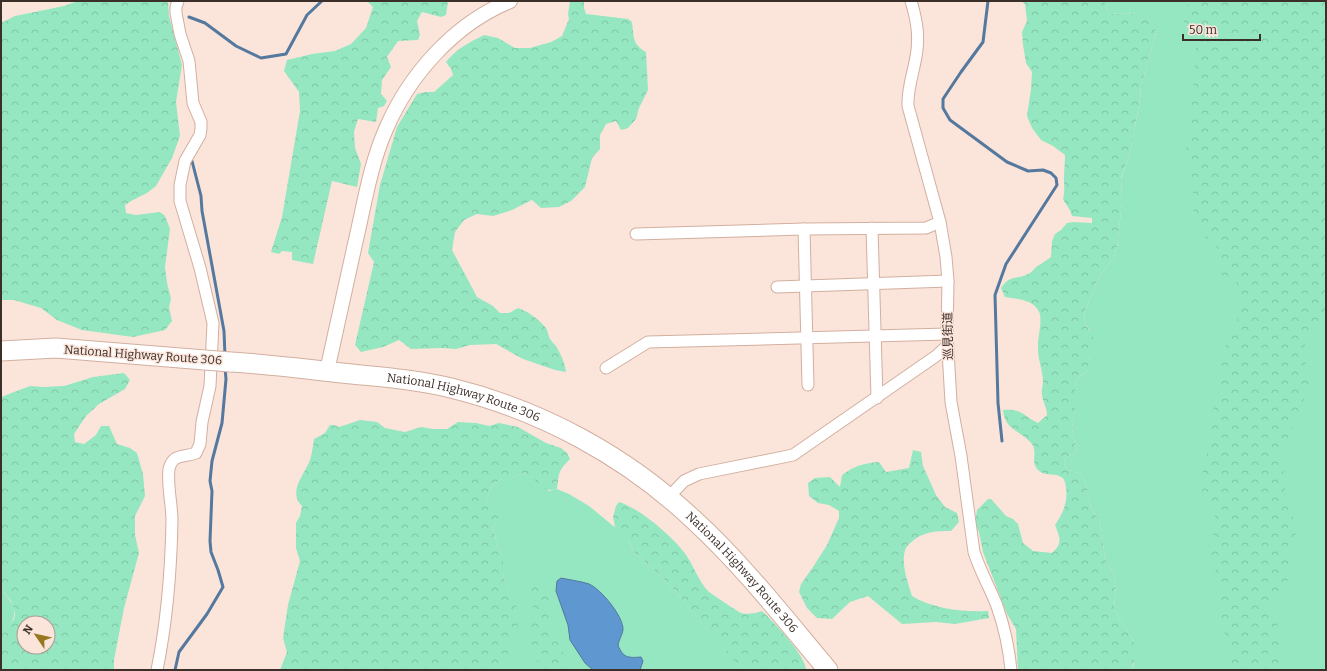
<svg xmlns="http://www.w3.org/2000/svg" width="1327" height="671" font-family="Bitter,'Noto Sans JP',serif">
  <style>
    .grass { fill: #94e7c0 }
    .forest { fill: url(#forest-crowns); fill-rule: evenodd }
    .water { fill: #5f98d1; stroke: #54789e }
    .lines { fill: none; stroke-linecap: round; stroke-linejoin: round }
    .stream { stroke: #54789e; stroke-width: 3 }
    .minor-casing { stroke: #d2af9f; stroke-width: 13 }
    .tertiary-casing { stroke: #d2af9f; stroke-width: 16 }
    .trunk-casing { stroke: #d2af9f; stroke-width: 21 }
    .minor { stroke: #fff; stroke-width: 11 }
    .tertiary { stroke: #fff; stroke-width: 14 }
    .trunk { stroke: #fff; stroke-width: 19 }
    .trunk-bridge-casing { stroke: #d2af9f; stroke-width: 21; stroke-linecap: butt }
    .trunk-bridge { stroke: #fff; stroke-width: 19 }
    .labels { text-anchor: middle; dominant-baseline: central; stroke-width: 3; stroke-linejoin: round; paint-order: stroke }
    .street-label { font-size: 12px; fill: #3c2e28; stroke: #fbe5db }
  </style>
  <defs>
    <pattern id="forest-crowns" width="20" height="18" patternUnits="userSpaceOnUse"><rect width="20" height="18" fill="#94e7c0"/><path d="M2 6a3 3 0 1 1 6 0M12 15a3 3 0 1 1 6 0" fill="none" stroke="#80c6a5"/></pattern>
  </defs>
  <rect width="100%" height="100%" fill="#fbe5db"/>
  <g class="grass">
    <path d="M1105 1H1326V670H1132L1134 664V642L1114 610 1116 583 1111 569 1105 559 1102 533 1099 520 1091 508 1086 484 1081 474 1067 469 1064 464 1065 458 1077 452 1072 430 1073 420 1075 411V386L1078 377 1086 373 1089 367 1090 331 1084 321 1085 311 1099 277 1114 257 1117 248 1122 201 1121 179 1130 153 1140 100 1141 85 1156 33C1152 10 1128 13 1110 14L1105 7Z"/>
    <path d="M523 473 530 475 549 491 557 489 569 494 589 506 622 533 629 542 634 552 667 582 725 650 736 662 750 670H499L502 667 512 599 507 586 503 574V556L498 547 493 528 498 518 486 500 494 484 503 478H513Z"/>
    <path d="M1 588C17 609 20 615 1 636Z"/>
  </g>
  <g class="forest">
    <path d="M78 1H168L169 16 182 65 176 102 180 136 172 158 156 186 147 193 133 200 125 205 126 213 136 215 160 212 165 216 170 229 165 267 167 283 171 299 169 307 172 321 165 330 133 337 82 330 57 320 41 308 14 300H1V23L15 16 64 6Z"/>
    <path d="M367 1H448L446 15 441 17 422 12 417 21 420 35 418 40 398 41 387 57 391 67 382 80 381 94 387 101 384 106 378 108 376 122 358 119 354 132 355 148 361 164 357 187 332 181 313 264 292 260V252L282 251 279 254 271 252 282 217 300 111 299 92 284 71 287 60 312 54 335 51 351 44 366 28 373 7Z"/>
    <path d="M570 1H584V8L586 14 628 19 632 22C634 37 632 44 646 52L648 90 639 108 636 119 628 128 621 130 616 121 606 124 600 135V149L592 158 585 187 571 201 559 207 541 208 532 200 512 210 493 216 477 214 464 220 455 232 452 250 467 278 477 297 493 306 500 313H509L518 308C526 310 541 321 546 328 548 331 548 335 550 339 552 342 554 344 556 346 561 355 565 363 566 372L555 370 523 359 496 344 470 345 456 349 442 348 411 349 399 340 383 347 361 352 355 345 374 262 368 253 380 185 397 127 417 94 425 92H434L453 75 451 69 446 62C456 49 470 42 484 35L498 38 515 48H530L551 42 562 36 569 19 568 14Z"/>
    <path d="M1021 1H1105V7L1110 14C1128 13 1153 10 1156 33L1141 85 1140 100 1130 153 1121 178 1122 201 1117 248 1114 257 1099 277 1085 311 1084 321 1093 337V343L1089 359V367L1086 373 1078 377 1075 386V411L1073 420 1072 430 1077 452 1065 458 1064 464 1067 469 1081 474 1086 484 1091 508 1099 520 1102 533 1105 559 1111 569 1116 583 1114 610 1134 642 1136 652 1132 670H1018L1016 629 1007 614 983 552 979 532 975 523 977 510 988 499H991L1006 516 1013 519 1018 524 1023 543 1033 551 1052 553C1063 543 1060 538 1055 525 1063 513 1068 503 1066 487 1065 483 1065 479 1061 477 1053 472 1044 477 1038 470 1030 462 1038 453 1032 444 1021 430 1005 431 1003 410 1022 408 1023 416 1038 423L1047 415C1047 407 1042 401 1042 394 1041 390 1043 386 1043 382 1043 371 1038 360 1038 349 1037 338 1044 318 1038 310 1032 299 1016 299 1005 297L1001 288C1010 274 1017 280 1028 274 1031 273 1033 270 1035 268 1040 264 1046 261 1051 257L1052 241 1055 234 1061 230 1067 223 1073 222 1092 223V218L1072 216C1070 208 1066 205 1063 199 1065 191 1064 186 1064 179 1064 170 1065 163 1065 155L1053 146 1041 140 1032 128 1027 116 1031 89 1032 72 1026 63 1023 45 1022 32 1027 21 1025 4Z"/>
    <path d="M1213 1H1326V313L1320 324 1305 343V361L1309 372V386L1283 451 1281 459 1285 479V504L1296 521 1297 530 1291 550 1289 577 1285 586 1269 611C1270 613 1272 614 1274 615 1281 626 1279 658 1278 670H1233L1234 667 1229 658 1227 642 1219 615 1218 578 1208 546C1218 529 1217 518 1210 499L1202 494 1203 465 1210 446 1209 434 1211 414 1218 399 1219 370 1222 351 1235 331 1239 311 1237 283 1231 276H1222V264L1219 251 1213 241 1206 238 1200 231 1194 215 1193 205 1194 197 1186 150 1191 122 1190 110 1194 81 1196 47 1194 38 1181 17 1187 5 1199 2H1209Z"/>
    <path d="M124 373 130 380 125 389 99 404 86 416 74 434 75 442 84 444 96 435 101 426H109L117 444 130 448 137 453 143 474 145 496 135 516V535L139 553 124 608 114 660V670H1V636L14 619 15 613 11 601 1 588V397L30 386 43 387 64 386 93 377ZM24 623H48V647H24Z"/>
    <path d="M360 420 377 422 385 428 405 432 421 427 433 429H447L458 422 476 423 489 426 499 423 518 427 546 443 561 448 567 453 570 459C558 471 559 473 557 489 537 494 540 477 523 473L513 478H503L494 484 486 500 489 504 499 508 498 518 493 528 498 547 503 556V574L507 586 519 612 517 632 502 667 499 670H280L287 652 283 638 288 605 300 561 296 548V523L300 516 302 506C287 492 305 474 310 460 312 453 313 446 314 439L325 433 330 425H334L339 427Z"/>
    <path d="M913 450 921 452 923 466 936 495 945 507 957 513 959 522 951 531C937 531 927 531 915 539 913 541 910 543 908 545 898 557 908 583 912 596 933 609 963 612 988 611L989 618 955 624 936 622 902 624 868 596 850 602 832 619 817 618 807 608 799 592 801 584 813 567 827 545 839 518V511L829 505 818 503 809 496 808 483 815 478 830 477 840 487 842 475C854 466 864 463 879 462L886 472 909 468Z"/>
    <path d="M619 502C639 508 671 535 684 552 693 564 698 580 708 591 711 594 739 612 741 613 748 615 756 613 762 611 773 621 806 656 806 670H750L735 662 667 582 634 552 629 542 615 527 613 517 616 506Z"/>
    <path d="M537 585 547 587C552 596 550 618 547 628 559 641 563 658 577 670H542L536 659 532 645 531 623 533 604 531 591 532 586Z"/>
  </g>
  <path class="water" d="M561 578C570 580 580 581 589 584 601 589 624 617 623 630 622 635 619 640 618 645 623 658 628 658 641 657L643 661 640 670H593L585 663 570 640 568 625 556 591 557 581Z"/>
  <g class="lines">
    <g class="stream">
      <path d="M988 1 983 42 961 72 943 99V108L950 120 1007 162 1028 171 1043 170 1051 173 1056 178 1057 185 1006 264 995 295 998 403 1002 441"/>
      <path d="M189 17 205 23 236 46 261 58 286 54 307 15 322 1"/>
      <path d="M192 161 201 196 202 211 224 331 225 356"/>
      <path d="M175 670 179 652 207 614 223 587 218 570 211 552 210 541 212 491 210 481 212 461 222 423 226 379 225 368"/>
    </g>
    <g class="minor-casing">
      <g id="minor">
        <path d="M911 1C916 18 919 32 917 50 915 69 907 87 908 106L940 222 946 257 948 281 947 334 951 402 961 456 974 552C980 571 990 588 997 606 1004 626 1009 649 1011 670"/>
        <path d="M872 228 877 398"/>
        <path d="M804 229 808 385"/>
        <path d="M636 234 804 229 926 228 940 222"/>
        <path d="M777 287 948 281"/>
        <path d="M606 368 648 342 947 334"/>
        <path d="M668 498 684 481 699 474 793 455 936 356 947 346"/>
        <path d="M157 670C167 621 171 571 172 521 172 504 167 486 169 469 173 453 183 458 196 453L200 444 202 422 210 386 213 323 200 268 180 201V185L185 161 200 135 201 129V122L193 103 189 61 180 34 176 13V7L178 1"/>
      </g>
    </g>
    <g class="tertiary-casing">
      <path id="tertiary" d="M327 371C336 329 346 286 355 244 364 206 370 165 386 129 409 75 454 24 510 1"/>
    </g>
    <g class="trunk-casing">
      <g id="trunk">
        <path d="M1 351 56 348 205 360"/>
        <path id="s1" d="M230 362C268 364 305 369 342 373 379 377 415 379 451 388 541 410 626 456 694 520 743 565 785 619 828 670"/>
      </g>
    </g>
    <use href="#minor" class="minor"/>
    <use href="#tertiary" class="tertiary"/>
    <use href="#trunk" class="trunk"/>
    <g class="trunk-bridge-casing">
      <path id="trunk-bridge" d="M205 360 230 362"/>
    </g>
    <use href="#trunk-bridge" class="trunk-bridge"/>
  </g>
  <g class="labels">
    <g class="street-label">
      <text transform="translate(948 336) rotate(-91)">巡見街道</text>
      <text transform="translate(143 355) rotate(4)">National Highway Route 306</text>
      <text stroke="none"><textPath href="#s1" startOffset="237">National Highway Route 306</textPath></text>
      <text stroke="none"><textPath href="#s1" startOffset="573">National Highway Route 306</textPath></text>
    </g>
  </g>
  <rect width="1327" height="671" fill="none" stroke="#3c2e28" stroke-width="4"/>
  <g transform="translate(36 635) rotate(304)"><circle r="19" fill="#fbe5db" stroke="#af9c93"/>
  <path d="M0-3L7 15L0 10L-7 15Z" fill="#977821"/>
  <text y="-6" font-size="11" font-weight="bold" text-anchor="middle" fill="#3c2e28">N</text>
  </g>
  <path d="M1183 34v6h77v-6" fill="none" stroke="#3c2e28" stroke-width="2"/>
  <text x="1189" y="34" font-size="12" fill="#3c2e28" stroke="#fbe5db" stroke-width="3" paint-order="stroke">50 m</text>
</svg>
